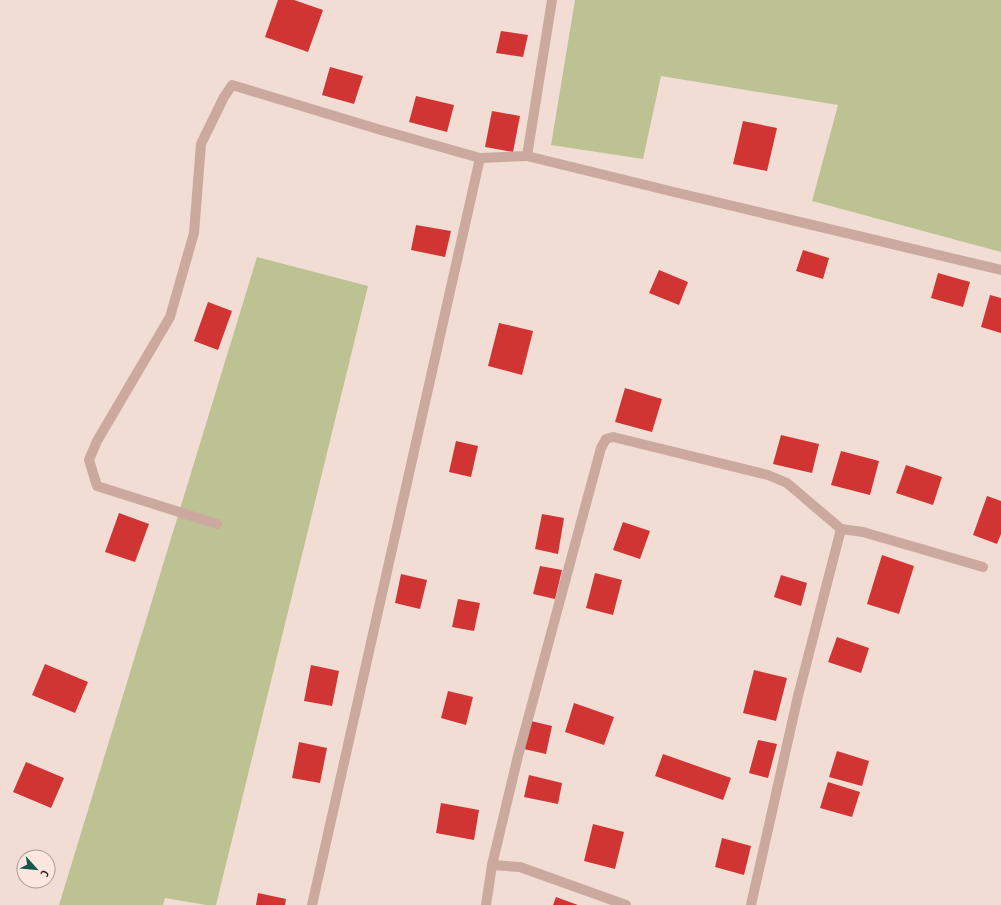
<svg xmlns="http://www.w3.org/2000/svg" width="1001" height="905" font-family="'PT Sans Narrow',sans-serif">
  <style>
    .green { fill: #bdc293 }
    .building { fill: #d13533 }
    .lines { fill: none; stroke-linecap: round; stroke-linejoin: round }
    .service { stroke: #cba99f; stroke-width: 10 }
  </style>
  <rect width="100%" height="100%" fill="#f2ddd4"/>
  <g class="green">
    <path d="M575 0H1001V252L812 201 838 105 661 76 643 159 551 145Z"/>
    <path d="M257 257 368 286 216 905H206L165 898 163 905H59Z"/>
  </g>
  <g class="building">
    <path d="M278 0H294L323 10 308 52 265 37Z"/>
    <path d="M501 31 528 35 523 57 496 53Z"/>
    <path d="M330 67 363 76 354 104 322 95Z"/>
    <path d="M416 96 454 105 447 132 409 122Z"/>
    <path d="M492 111 520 116 513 152 485 147Z"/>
    <path d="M743 121 777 128 767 171 733 164Z"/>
    <path d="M416 225 451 231 445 257 411 250Z"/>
    <path d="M803 250 829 258 823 279 796 271Z"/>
    <path d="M659 270 688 282 679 305 649 293Z"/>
    <path d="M938 273 970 282 963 307 931 298Z"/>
    <path d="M990 295 1001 298V333L981 327Z"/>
    <path d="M208 302 232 311 218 350 194 341Z"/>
    <path d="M499 323 533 331 522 375 488 366Z"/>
    <path d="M625 388 662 399 652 432 615 422Z"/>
    <path d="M781 435 819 444 812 473 773 464Z"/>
    <path d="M456 441 478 446 471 477 449 472Z"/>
    <path d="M841 451 879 461 870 495 831 485Z"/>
    <path d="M906 465 942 477 933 505 896 493Z"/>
    <path d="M987 496 1001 501V534L997 544 973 535Z"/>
    <path d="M119 513 149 524 135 562 105 552Z"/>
    <path d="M542 514 564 518 558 554 535 549Z"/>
    <path d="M623 522 650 531 640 559 613 550Z"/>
    <path d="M882 555 914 566 899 614 867 604Z"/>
    <path d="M540 566 562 570 555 599 533 594Z"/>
    <path d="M595 573 622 580 613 615 586 608Z"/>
    <path d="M401 574 427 580 420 609 395 603Z"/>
    <path d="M781 575 807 583 801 606 774 597Z"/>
    <path d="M458 599 480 603 474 631 452 627Z"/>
    <path d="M837 637 869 648 861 673 828 662Z"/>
    <path d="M45 664 88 682 75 713 32 695Z"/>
    <path d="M311 665 339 671 332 706 304 701Z"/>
    <path d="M754 670 787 678 776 721 743 713Z"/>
    <path d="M448 691 473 697 466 725 441 718Z"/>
    <path d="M574 703 614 717 604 745 565 732Z"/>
    <path d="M531 721 552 726 546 754 524 749Z"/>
    <path d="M758 740 777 744 768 778 749 773Z"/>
    <path d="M299 742 327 748 320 783 292 778Z"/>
    <path d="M837 751 869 761 862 786 829 777Z"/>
    <path d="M663 754 731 778 723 800 655 776Z"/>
    <path d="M26 762 64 778 51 808 13 792Z"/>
    <path d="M529 775 562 783 558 804 524 797Z"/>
    <path d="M828 782 860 792 852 817 820 808Z"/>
    <path d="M441 803 479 810 474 840 436 833Z"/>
    <path d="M593 824 624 832 615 869 584 861Z"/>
    <path d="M722 838 751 846 744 875 715 867Z"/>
    <path d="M258 893 286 899 285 905H256Z"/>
    <path d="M556 897 578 905H553Z"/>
  </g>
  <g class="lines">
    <g class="service">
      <path d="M527 156 674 192 1001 270"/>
      <path d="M480 158 527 156 552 0"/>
      <path d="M217 524 97 486 89 460 97 441 170 317 194 233 201 144 224 97 232 85 381 130 480 158 312 905"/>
      <path d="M492 865 520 867 626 905"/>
      <path d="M486 905 492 865 518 756 601 448 606 439 613 437 768 475 787 483 841 529 863 532 983 567"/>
      <path d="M751 905 798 696 841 529"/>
    </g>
  </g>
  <g transform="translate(36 869) rotate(117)"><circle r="19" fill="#fae8e0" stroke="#ab9a94"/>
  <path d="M0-3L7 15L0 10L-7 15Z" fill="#16584d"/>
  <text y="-6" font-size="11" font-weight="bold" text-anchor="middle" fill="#342523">С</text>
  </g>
</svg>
